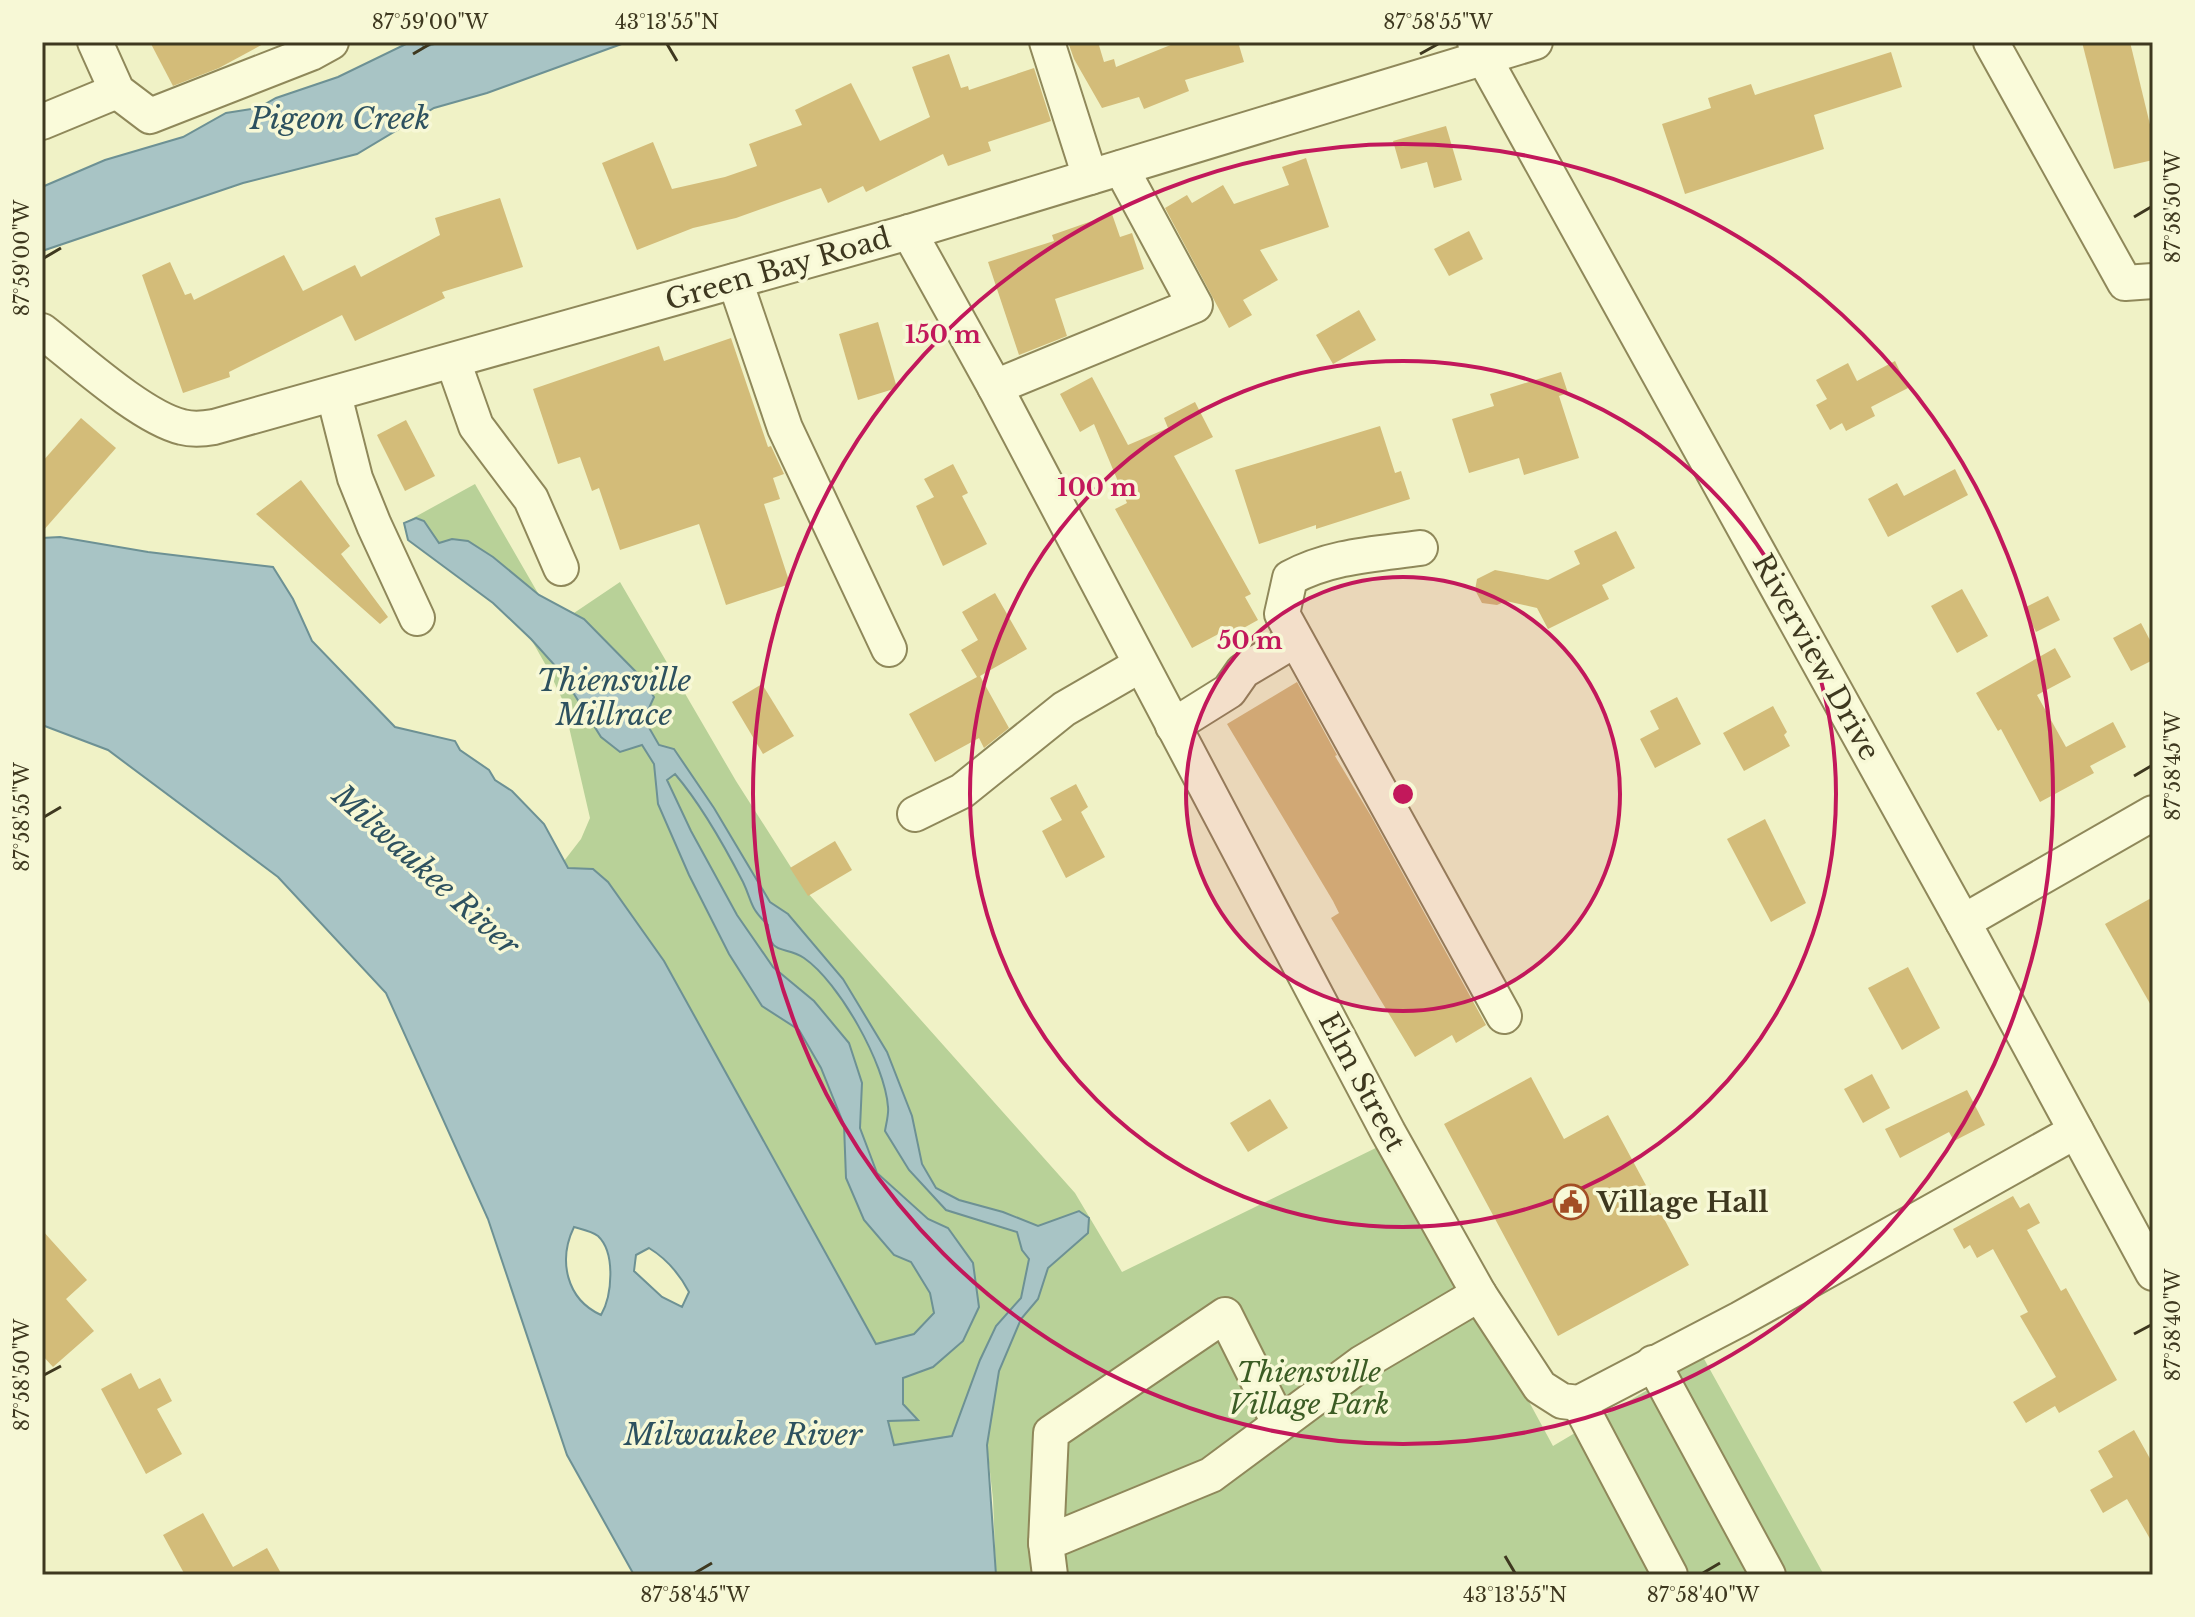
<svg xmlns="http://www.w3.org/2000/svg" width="2195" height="1617" font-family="'Libre Baskerville',serif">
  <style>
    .green { fill: #b8d198 }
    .water { fill: #a8c4c5; stroke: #6d9194; stroke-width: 2; fill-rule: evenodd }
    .building { fill: #d3bc79 }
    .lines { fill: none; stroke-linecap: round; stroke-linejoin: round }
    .minor-casing { stroke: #8f885a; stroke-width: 38 }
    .minor { stroke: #fafbda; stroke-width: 34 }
    .ticks { fill: none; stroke: #3e381f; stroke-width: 3 }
    .ring { fill: none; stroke: #c2185b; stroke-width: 4 }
    .labels { text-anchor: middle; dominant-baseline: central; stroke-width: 7; stroke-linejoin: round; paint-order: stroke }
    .street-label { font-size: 28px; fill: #3e381f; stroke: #f7f8d6 }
    .poi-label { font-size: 28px; font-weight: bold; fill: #3e381f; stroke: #f7f8d6; text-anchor: start }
    .park-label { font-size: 28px; font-style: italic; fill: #3b5c24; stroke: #f7f8d6 }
    .water-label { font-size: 30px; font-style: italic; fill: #2d515f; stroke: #f7f8d6 }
    .centre { fill: #c2185b; stroke: #f7f8d6; stroke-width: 4 }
    .ring-label { font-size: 24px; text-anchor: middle; font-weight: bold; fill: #c2185b; stroke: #f7f8d6; stroke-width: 7; stroke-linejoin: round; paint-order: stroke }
    .neatline { fill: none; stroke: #3e381f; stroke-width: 3 }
    .ticks-label { font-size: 20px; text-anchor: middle; fill: #3e381f }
  </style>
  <rect width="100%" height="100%" fill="#f0f2c6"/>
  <path class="green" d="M475 484 539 595 574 613 620 582 736 781 806 891 1075 1193 1122 1272 1388 1142 1553 1446 1703 1357 1824 1575H996L993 1499 987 1445 952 1436 894 1445 888 1420 749 1118 664 961 608 882 593 869 568 868 564 861 581 839 590 818 563 701 548 669 531 639 493 603 408 540 404 523Z"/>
  <g class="water">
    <path d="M410 42H420L424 47 441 42H627L487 93 434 108 357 154 243 183 42 251V187L105 160 183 137 226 113 258 108 276 98 338 77Z"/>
    <path d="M416 518 424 521 439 543 452 539 468 541 493 557 539 595 584 619 640 676 654 697 644 719 659 745 674 749 714 808 770 902 788 914 843 979 887 1052 912 1116 922 1164 936 1188 959 1200 1003 1212 1038 1226 1079 1211 1089 1218 1088 1233 1048 1268 1038 1299 1021 1319 999 1371 987 1445 996 1575H634L567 1455 488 1219 386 993 278 877 108 750 42 725V538L60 537 148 552 273 567 293 599 312 641 395 727 455 741 460 750 489 770 495 780 512 791 544 824 568 868 593 869 608 882 664 961 876 1344 914 1334 934 1313 930 1293 911 1262 894 1255 864 1220 846 1178 844 1125 821 1068 799 1030 762 1006 729 954 689 875 658 804 654 764 642 745 620 752 601 737 559 670 531 639 493 603 408 540 404 523ZM675 774C699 802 726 849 743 882 753 903 749 907 768 925 769 957 785 945 804 958 839 982 885 1064 888 1107 889 1114 886 1124 885 1131L909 1170 946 1210 1017 1232 1022 1250 1029 1259 1021 1298 996 1326 980 1360 952 1436 894 1445 888 1421 918 1420 903 1404V1378L933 1367 963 1341 979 1307 973 1263 948 1228 928 1219 877 1173 860 1128 862 1083 849 1043 814 1001 773 967 737 915 691 831 667 780ZM574 1227C581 1229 592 1231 598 1236 616 1253 612 1296 601 1315 566 1299 558 1260 574 1227ZM649 1248C667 1259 679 1273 689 1292L682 1307 662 1297 634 1271 636 1255Z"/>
  </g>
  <g class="building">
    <path d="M150 42H267L219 68 173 86Z"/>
    <path d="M1068 42H1098L1104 62 1114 59 1116 67 1178 42H1238L1244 62 1185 80 1189 91 1144 109 1139 97 1102 108 1074 59Z"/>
    <path d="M2082 42H2130L2153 137V160L2114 169Z"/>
    <path d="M1891 52 1902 87 1814 115 1824 149 1685 194 1662 124 1711 108 1708 98 1751 84 1755 95Z"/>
    <path d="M949 54 961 88 968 86 969 90 1034 68 1051 121 988 142 991 151 948 166 943 154 866 192 863 186 828 203 821 188 736 218 693 228 637 250 602 163 653 142 672 189 725 177 757 166 749 144 802 125 795 110 851 83 880 141 930 117 912 67Z"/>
    <path d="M1446 126 1462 180 1434 188 1427 162 1401 169 1393 141Z"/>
    <path d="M1306 158 1329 227 1260 250 1278 280 1243 300 1252 315 1229 328 1165 208 1187 195 1192 203 1223 185 1234 204 1289 185 1282 167Z"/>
    <path d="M500 198 523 267 442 292 445 298 355 341 342 315 229 372 230 377 183 393 142 275 170 262 185 295 191 293 194 300 284 255 303 291 355 265 361 277 440 235 435 218Z"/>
    <path d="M1112 214 1120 237 1132 233 1144 269 1055 299 1067 336 1019 355 988 262 1054 241 1052 235Z"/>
    <path d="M1469 231 1483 259 1449 276 1434 249Z"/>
    <path d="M1359 310 1376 340 1333 364 1316 335Z"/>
    <path d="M878 322 897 388 858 400 839 334Z"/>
    <path d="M731 338 768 447 771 446 784 474 773 478 780 499 764 504 790 584 726 605 699 524 620 550 599 488 592 491 580 457 558 464 533 389 659 346 664 361Z"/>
    <path d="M1895 361 1908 388 1871 407 1875 416 1846 431 1842 423 1830 430 1816 405 1827 399 1816 380 1848 363 1857 381Z"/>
    <path d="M1561 372 1568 393 1559 396 1579 458 1524 475 1519 458 1469 473 1452 419 1494 406 1490 394Z"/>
    <path d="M1092 377 1128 445 1168 428 1164 418 1195 402 1213 437 1174 456 1251 594 1245 597 1258 620 1231 635 1228 629 1192 648 1115 509 1127 503 1094 424 1080 432 1060 394Z"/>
    <path d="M81 418 116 448 42 532V462Z"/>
    <path d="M406 420 435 476 405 491 377 435Z"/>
    <path d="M1380 426 1395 473 1401 471 1410 499 1316 529V525L1259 544 1235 470Z"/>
    <path d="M953 464 968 493 962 496 987 544 943 566 916 506 934 497 924 479Z"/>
    <path d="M1955 469 1968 495 1888 537 1868 499 1897 483 1904 496Z"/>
    <path d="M301 480 350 546 341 554 388 617 380 624 256 514Z"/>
    <path d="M1616 531 1635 568 1602 585 1609 599 1548 629 1537 608 1506 601 1497 605 1482 603 1475 590 1477 579 1495 570 1548 580 1580 564 1574 551Z"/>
    <path d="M1962 589 1988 636 1957 653 1931 606Z"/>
    <path d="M995 593 1027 649 980 676 1009 728 984 748 979 738 935 762 909 714 977 677 961 650 978 640 962 612Z"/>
    <path d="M2048 596 2060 620 2036 632 2024 608Z"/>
    <path d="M2141 623 2153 646V660L2131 671 2113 638Z"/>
    <path d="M2055 648 2071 677 2037 695 2066 747 2113 722 2126 747 2090 766 2094 773 2040 802 2001 729 1998 731 1976 693Z"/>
    <path d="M1297 682 1337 755 1335 756 1371 816 1486 1025 1456 1043 1452 1035 1415 1057 1331 918 1339 913 1333 901 1227 724Z"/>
    <path d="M762 684 794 736 763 754 732 702Z"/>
    <path d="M1677 697 1701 744 1655 768 1640 739 1659 729 1650 711Z"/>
    <path d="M1773 706 1787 732 1784 735 1790 746 1744 771 1723 733Z"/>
    <path d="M1076 784 1088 807 1081 812 1105 857 1066 878 1042 831 1062 820 1050 798Z"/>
    <path d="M1765 819 1806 903 1771 922 1727 839Z"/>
    <path d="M835 841 852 870 808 896 790 868Z"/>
    <path d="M2153 897V1009L2105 924Z"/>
    <path d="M1908 967 1940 1028 1902 1050 1868 988Z"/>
    <path d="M1872 1074 1890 1108 1863 1123 1844 1089Z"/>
    <path d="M1531 1077 1564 1139 1608 1115 1689 1265 1558 1336 1444 1124Z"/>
    <path d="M1967 1090 1985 1125 1954 1141 1949 1132 1900 1158 1885 1129Z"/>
    <path d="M1270 1099 1288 1128 1248 1152 1230 1123Z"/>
    <path d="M2013 1196 2020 1208 2029 1203 2040 1223 2027 1230 2061 1291 2066 1288 2117 1380 2059 1413 2055 1406 2026 1423 2013 1402 2056 1377 2020 1316 2028 1312 1993 1249 1977 1258 1970 1245 1964 1249 1953 1229Z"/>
    <path d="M42 1230 87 1280 66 1299 94 1331 53 1367 42 1355Z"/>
    <path d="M131 1373 139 1389 160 1378 172 1401 157 1409 182 1454 146 1474 101 1389Z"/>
    <path d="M2134 1430 2153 1464V1544L2127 1499 2103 1513 2090 1490 2113 1477 2098 1451Z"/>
    <path d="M203 1513 233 1567 267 1548 282 1575H185L163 1535Z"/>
  </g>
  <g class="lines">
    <g class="minor-casing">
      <g id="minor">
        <path d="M95 42 117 91 150 116 311 53 331 42"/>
        <path d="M1047 42 1090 177"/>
        <path d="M1475 42 1963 922 2153 1273"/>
        <path d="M1991 42 2125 283 2153 281"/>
        <path d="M42 122 117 91"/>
        <path d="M909 232 995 387 1388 1132 1479 1294 1540 1387 1562 1401 1579 1403 1740 1319 2076 1131"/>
        <path d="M735 281 785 428 889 649"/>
        <path d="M42 331C77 358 141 417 182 427 193 430 203 429 214 427L909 232 1535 42"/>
        <path d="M453 361 476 426 531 499 561 568"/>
        <path d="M995 387 1195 305 1121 168"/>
        <path d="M334 395 355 478 374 525 417 618"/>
        <path d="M1420 548C1376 554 1330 556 1290 578L1282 614 1504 1016"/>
        <path d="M1173 726 1229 691 1243 671 1295 640"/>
        <path d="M915 814 962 791 1064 709 1140 665"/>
        <path d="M1963 922 2153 813"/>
        <path d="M1653 1363 1768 1575"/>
        <path d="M1579 1403 1670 1575"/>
        <path d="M1046 1543 1051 1433 1225 1315 1279 1423"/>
        <path d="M1050 1575 1046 1543 1211 1475 1362 1363 1479 1294"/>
      </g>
    </g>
    <use href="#minor" class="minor"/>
  </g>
  <path class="ticks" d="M667 44 677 61M413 54 430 44M1420 54 1438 44M2134 217 2151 207M44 258 61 248M2134 776 2151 766M44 817 61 807M2134 1334 2151 1325M44 1375 61 1366M1505 1556 1515 1573M695 1573 712 1563M1703 1573 1720 1563"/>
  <circle cx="1403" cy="794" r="217" fill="#c2185b" fill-opacity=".12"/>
  <g class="ring">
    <circle cx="1403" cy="794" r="217"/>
    <circle cx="1403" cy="794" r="433"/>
    <circle cx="1403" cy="794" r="650"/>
  </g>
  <defs>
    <g id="civic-ring" transform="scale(1.8)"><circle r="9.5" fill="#f7f8d6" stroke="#a34e25" stroke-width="1.5"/><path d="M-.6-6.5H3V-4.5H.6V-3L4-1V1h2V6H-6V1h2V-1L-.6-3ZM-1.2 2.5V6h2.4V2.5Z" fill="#a34e25"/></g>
  </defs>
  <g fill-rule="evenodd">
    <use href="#civic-ring" x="1571" y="1202"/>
  </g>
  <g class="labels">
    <g class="street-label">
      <text transform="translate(778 269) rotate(-16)">Green Bay Road</text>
      <text transform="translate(1816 657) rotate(61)">Riverview Drive</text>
      <text transform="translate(1362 1082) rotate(62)">Elm Street</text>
    </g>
    <g class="poi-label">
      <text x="1597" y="1202">Village Hall</text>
    </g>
    <g class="park-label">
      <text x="1309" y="1372">Thiensville<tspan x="1309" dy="32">Village Park</tspan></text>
    </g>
    <g class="water-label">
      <text x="340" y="118">Pigeon Creek</text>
      <text x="614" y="680">Thiensville<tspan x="614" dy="34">Millrace</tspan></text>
      <text transform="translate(426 870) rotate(42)">Milwaukee River</text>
      <text x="743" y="1434">Milwaukee River</text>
    </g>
  </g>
  <circle cx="1403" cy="794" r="12" class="centre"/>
  <g class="ring-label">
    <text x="943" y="343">150 m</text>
    <text x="1097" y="496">100 m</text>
    <text x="1250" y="649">50 m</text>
  </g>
  <rect width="2195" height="1617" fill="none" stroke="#f7f8d6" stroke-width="88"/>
  <rect x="44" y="44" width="2107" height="1529" class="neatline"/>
  <g class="ticks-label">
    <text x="430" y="29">87°59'00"W</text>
    <text x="667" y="29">43°13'55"N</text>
    <text x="1438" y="29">87°58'55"W</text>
    <text transform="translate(2173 207) rotate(-90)" y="7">87°58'50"W</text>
    <text transform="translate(22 258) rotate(-90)" y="7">87°59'00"W</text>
    <text transform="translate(2173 766) rotate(-90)" y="7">87°58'45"W</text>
    <text transform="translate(22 817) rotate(-90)" y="7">87°58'55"W</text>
    <text transform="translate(2173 1325) rotate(-90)" y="7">87°58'40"W</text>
    <text transform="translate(22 1375) rotate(-90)" y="7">87°58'50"W</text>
    <text x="695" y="1602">87°58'45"W</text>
    <text x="1515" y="1602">43°13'55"N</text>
    <text x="1703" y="1602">87°58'40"W</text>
  </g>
</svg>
